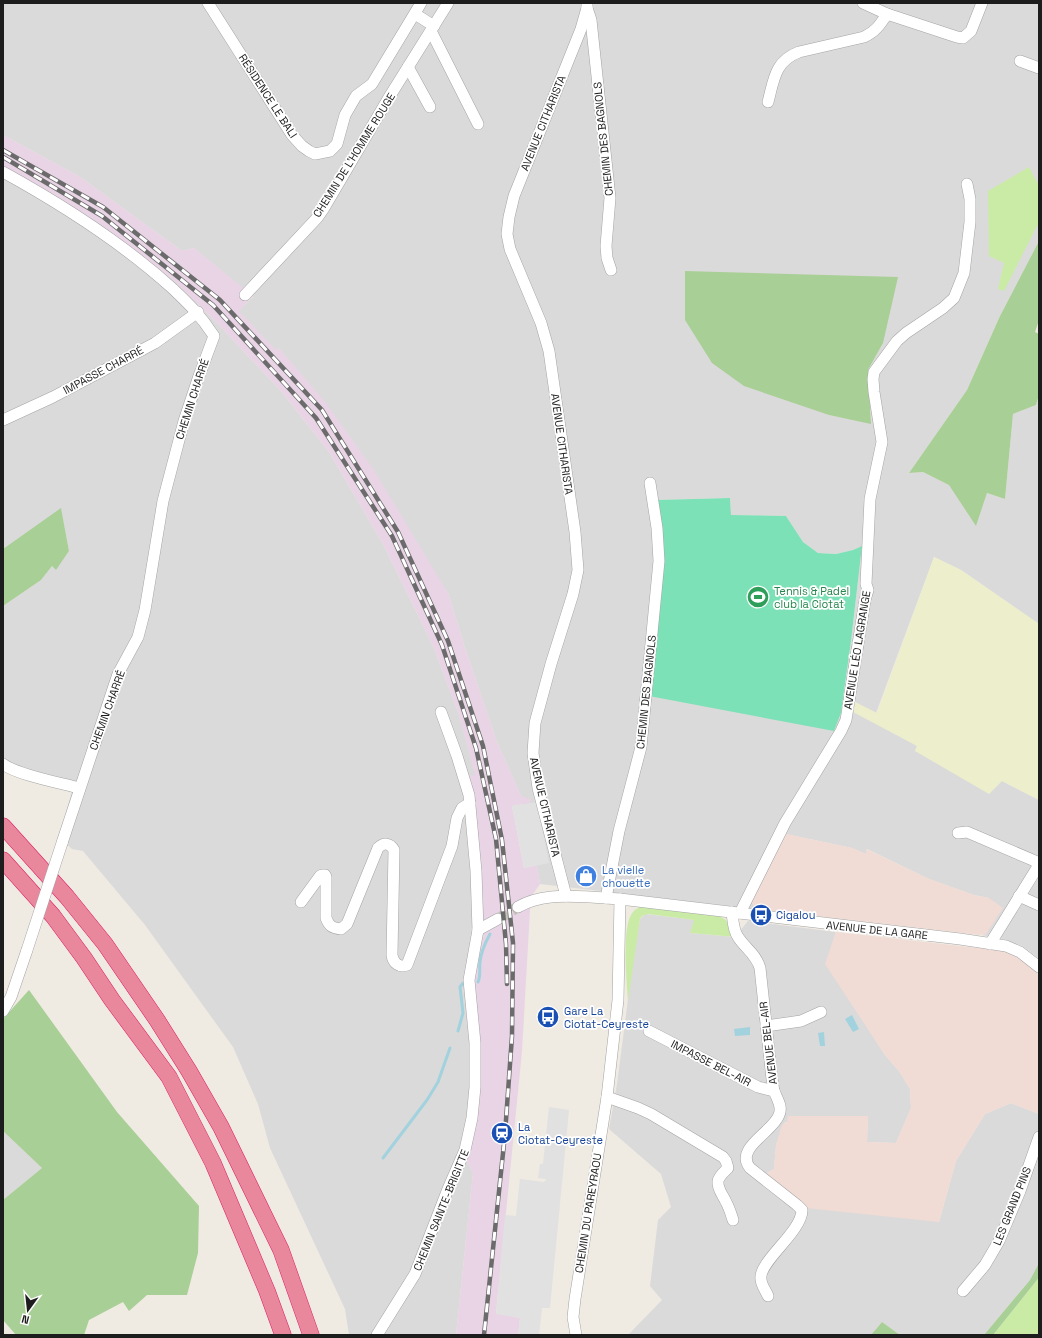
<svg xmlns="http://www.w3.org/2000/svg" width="1042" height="1338" font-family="'Space Grotesk',sans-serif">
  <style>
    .residential { fill: #dbdada; fill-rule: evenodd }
    .industrial { fill: #e8d4e5 }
    .military { fill: #f1dbd5 }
    .farmland { fill: #edeecc }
    .grass { fill: #caeba6 }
    .forest { fill: #a8cf95 }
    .pitch { fill: #7de1b7 }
    .parking { fill: #e1e1e1 }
    .water { fill: #a1d2de }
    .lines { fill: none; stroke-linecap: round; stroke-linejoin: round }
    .stream { stroke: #a1d2de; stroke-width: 3 }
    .minor-tunnel { stroke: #c5c1bb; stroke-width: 11; stroke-dasharray: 11 5.5; stroke-linecap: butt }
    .minor-casing { stroke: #a4a4a4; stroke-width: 12 }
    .highway-casing { stroke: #de1e65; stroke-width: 17 }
    .minor { stroke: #fff; stroke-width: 11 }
    .highway { stroke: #e9879c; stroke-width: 16 }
    .rail-casing { stroke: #6b6b6b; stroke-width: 4.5 }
    .rail { stroke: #fff; stroke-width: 3; stroke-dasharray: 9; stroke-linecap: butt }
    .minor-bridge-casing { stroke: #a4a4a4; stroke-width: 12; stroke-linecap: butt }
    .minor-bridge { stroke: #fff; stroke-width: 11 }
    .labels { text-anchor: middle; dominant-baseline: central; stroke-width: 3.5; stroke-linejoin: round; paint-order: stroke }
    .street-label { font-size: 11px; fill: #1d1d1d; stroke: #fff }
    .leisure-label { font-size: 11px; fill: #27864d; stroke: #fff; text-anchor: start }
    .shop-label { font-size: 11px; fill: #366cbe; stroke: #fff; text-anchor: start }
    .transit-label { font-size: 11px; fill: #164399; stroke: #fff; text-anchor: start }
  </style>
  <rect width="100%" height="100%" fill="#efeae2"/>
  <g class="residential">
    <path d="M3 3H1039V241L1000 316 967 390 909 473 923 472 950 485 976 525 987 493 1005 499 1013 414 1036 405 1039 395V624L961 570 934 557 876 713 855 702 917 746 915 751 1002 781 1039 800V959L1023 946 1004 939 981 935 986 934 989 898 974 895 929 879 867 849 866 854 852 848 786 834 751 901 756 909 540 884 537 866 521 796 497 742 465 648 448 593 279 348 276 351 238 311 253 297 194 248 182 251 80 177 3 135ZM883 343 868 370 871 423 829 415ZM730 498 731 515 786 516 803 542 818 553 836 554 853 550 862 546 851 641 841 713 834 731 656 500Z"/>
    <path d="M3 167 45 189 94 221 171 278 215 321 281 391 329 452 383 544 434 648 459 715 476 776H467L484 934 473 979 481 1073 478 1104 467 1161 473 1173 456 1335H349L345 1309 270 1148 258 1104 233 1047 145 925 83 851 72 849 59 837 72 791 3 767V606L41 580 52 566 56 569 69 551 61 509 3 549Z"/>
    <path d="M645 914 695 920 690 933 735 937 748 921 836 932 826 964 885 1055 899 1071 910 1089 911 1108 896 1143 867 1142 868 1116 787 1122H785L776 1145 774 1169 765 1174 939 1222 956 1161 985 1114 1011 1103 1039 1114V1263L1030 1280 984 1335H900L882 1322 871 1335H628L662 1300 650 1286 658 1220 671 1207 661 1174 609 1129 617 1084 634 953 640 919Z"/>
    <path d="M3 1131 42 1168 3 1200Z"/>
  </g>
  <path class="industrial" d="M3 135 80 177 182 251 194 248 253 296 239 311 276 350 279 348 326 403 374 470 448 593 465 648 497 742 521 796 530 799V803L512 806 524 868 537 865 540 884 533 894 530 910 522 1051 496 1313 520 1318 518 1335H456L473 1173 467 1161 478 1105 481 1073 473 979 484 934 467 776 475 775 459 715 434 648 383 544 329 452 281 391 215 321 171 278 94 221 45 189 3 167Z"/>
  <g class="military">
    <path d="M786 834 852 848 866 854V849L929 879 974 895 989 898 1003 908 986 934 981 935 756 909 751 901 768 864Z"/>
    <path d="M836 932 1003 951 1013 955 1038 972 1039 974V1114L1011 1103 985 1114 956 1161 939 1222 806 1208 765 1174 774 1169 776 1145 781 1128 783 1124 787 1122 788 1116H868L867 1142 896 1143 911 1108 910 1089 899 1071 885 1055 825 964Z"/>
  </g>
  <path class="farmland" d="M934 557 961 570 1039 624V800L1002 781 989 794 915 751 917 746 853 712 855 702 877 713Z"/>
  <g class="grass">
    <path d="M1029 167 1039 186V222L1004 291 998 289 1004 263 989 256 988 191Z"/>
    <path d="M641 906 716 914 726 920 736 935V937L690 933 694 920 648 914 642 916 640 919 628 1001C627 981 621 925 633 912 635 909 639 908 641 906Z"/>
    <path d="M1039 1277V1335H993L1037 1280Z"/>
  </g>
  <g class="forest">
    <path d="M1039 241V320L1035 332 1039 334V395L1036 405 1013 414 1005 499 987 493 976 526 949 485 923 472 909 473 967 390 1000 316Z"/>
    <path d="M685 271 898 277 883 343 868 370 871 424 829 415 744 386 712 363 685 320Z"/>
    <path d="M61 508 69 551 56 570 52 566 41 580 3 606V549Z"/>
    <path d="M29 990 117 1112 199 1206 198 1253 187 1295H147L129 1311 123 1302 89 1320 84 1335H16L3 1320V1200L42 1168 3 1131V1019Z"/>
    <path d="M1039 1263V1277L1037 1280 993 1335H984L1030 1280Z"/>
    <path d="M882 1322 900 1335H871Z"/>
  </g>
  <path class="pitch" d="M730 498 731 515 786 516 803 542 818 553 836 554 853 550 862 546 851 641 841 713 834 731 649 696 656 500Z"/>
  <g class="parking">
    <path d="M537 802 549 863 524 868 512 806Z"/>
    <path d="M549 1107 569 1110 550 1308H542L539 1335H518L520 1318 496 1314 505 1215 516 1216 520 1179 544 1182 546 1180V1179L538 1178 540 1164H543Z"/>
  </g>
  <g class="water">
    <path d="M852 1015 859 1029 853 1032 845 1019Z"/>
    <path d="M750 1027V1035L735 1036 734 1029Z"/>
    <path d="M824 1032 825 1046H820L818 1033Z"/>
  </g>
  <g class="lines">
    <g class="stream">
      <path d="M478 982C481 976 479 969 480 962 481 952 485 943 490 934"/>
      <path d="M458 1031 463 1013 460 987 463 983"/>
      <path d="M383 1158 427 1100 438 1082 450 1048"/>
    </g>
    <path class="minor-tunnel" d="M498 919 518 907"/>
    <g class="minor-casing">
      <g id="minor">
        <path d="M208 3 292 135 302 146 309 151 315 154 330 151 337 144 345 115 356 96 372 84 421 3"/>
        <path d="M863 3 887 14 957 37 963 38 971 31 982 3"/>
        <path d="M587 8 591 20 610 198 606 246 607 258 611 270"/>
        <path d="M415 14 434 26"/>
        <path d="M431 31 478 124"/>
        <path d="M1020 61 1039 68"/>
        <path d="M408 67 430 107"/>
        <path d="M768 102C774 79 775 61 799 52L864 37C875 32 880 25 887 14"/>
        <path d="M3 172C63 205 121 242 172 288 189 304 201 316 214 336L199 376 184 421 163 501 145 610 138 637 118 674 62 843"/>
        <path d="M245 295 317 218 324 208 388 99 448 3"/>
        <path d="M3 420 53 397 155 343 198 312"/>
        <path d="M441 712 457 756 469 795 476 871 478 930"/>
        <path d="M3 764C17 775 61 783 79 788"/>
        <path d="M958 833 967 832 1035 861 1037 864V868L990 944"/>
        <path d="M566 896 538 788 533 753 535 723 551 664 573 594 578 570 575 532 549 351 541 323 510 249 507 234 509 217 514 196 581 29 587 8V3"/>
        <path d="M1019 896 1039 905"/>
        <path d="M606 898 619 831 641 747 659 561 657 528 650 483"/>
        <path d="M301 902 320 876 322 875H325L326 877V918C329 926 332 928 341 929L347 924 378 848C384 842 390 843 394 850L392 955C393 963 399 968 407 965L452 846 457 818 462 808 470 803"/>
        <path d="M518 907C540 894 566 896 590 897L620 899 960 939 1006 946 1020 952 1039 967"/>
        <path d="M732 912C733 920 733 930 738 937 745 948 756 954 760 968L772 1079C773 1083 773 1087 774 1091 777 1099 783 1107 779 1115 773 1132 734 1148 750 1168L797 1205 802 1210C802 1232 758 1262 761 1279 761 1285 766 1291 768 1296"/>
        <path d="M740 913 785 823 841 731 846 720 865 600 868 590 866 584 870 499 882 442 874 392 873 379 874 372 897 341 906 333 943 308 954 298 964 273 970 222V199L967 184"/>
        <path d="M3 1011 11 997 27 950"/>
        <path d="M766 1026 801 1021 821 1012"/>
        <path d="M649 1031 758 1087 774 1091"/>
        <path d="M607 1097 638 1108 651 1114 723 1157 726 1161 728 1168C724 1172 719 1176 718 1181 717 1189 723 1195 726 1202 729 1207 731 1214 733 1220"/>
        <path d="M963 1291 985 1265 999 1241 1020 1191 1039 1137"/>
        <path d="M377 1335 415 1274 448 1189 465 1150 472 1118 475 1087V1043L469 980 478 930 498 919"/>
        <path d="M576 1335 573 1317 575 1299 607 1097 618 1000 620 899"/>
      </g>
    </g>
    <g class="highway-casing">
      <g id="highway">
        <path d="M3 826 67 897 105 944 157 1020 189 1071 221 1127 281 1250 311 1335"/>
        <path d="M3 860 53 916 84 958 112 1000 169 1077 213 1163 267 1291 283 1335"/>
      </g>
    </g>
    <use href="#minor" class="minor"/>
    <use href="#highway" class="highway"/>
    <g class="rail-casing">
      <g id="rail">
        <path d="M3 150 103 207 220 300 322 410 398 532 448 641 483 746 502 840 513 943 512 1036 505 1134 484 1335"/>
        <path d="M3 157 102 216 213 305 316 418 392 536 442 645 476 748 496 839 506 944 507 984"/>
      </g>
    </g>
    <use href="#rail" class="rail"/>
    <g class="minor-bridge-casing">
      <path id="minor-bridge" d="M27 950 62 843"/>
    </g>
    <use href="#minor-bridge" class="minor-bridge"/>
  </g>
  <defs>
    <g id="stadium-disc" transform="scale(1.15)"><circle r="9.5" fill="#2e9e5b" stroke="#fff"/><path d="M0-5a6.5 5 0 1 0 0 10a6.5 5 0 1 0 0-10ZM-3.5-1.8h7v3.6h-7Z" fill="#fff"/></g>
    <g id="shop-disc" transform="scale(1.15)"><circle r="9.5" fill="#3f7fe0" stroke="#fff"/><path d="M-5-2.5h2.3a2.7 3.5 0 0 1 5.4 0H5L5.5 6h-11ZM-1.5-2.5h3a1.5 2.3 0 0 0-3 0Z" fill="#fff"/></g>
    <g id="bus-disc" transform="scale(1.15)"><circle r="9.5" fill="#1a4fb4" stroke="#fff"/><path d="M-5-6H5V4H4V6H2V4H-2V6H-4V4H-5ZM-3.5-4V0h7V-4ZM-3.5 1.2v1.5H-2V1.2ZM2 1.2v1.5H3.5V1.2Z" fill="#fff"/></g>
    <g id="station-disc" transform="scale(1.15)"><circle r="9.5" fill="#1a4fb4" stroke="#fff"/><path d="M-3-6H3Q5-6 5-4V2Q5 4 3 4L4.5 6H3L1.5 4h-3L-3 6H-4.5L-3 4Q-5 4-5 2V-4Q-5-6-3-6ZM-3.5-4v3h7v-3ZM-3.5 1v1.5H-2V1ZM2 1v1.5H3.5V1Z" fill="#fff"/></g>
  </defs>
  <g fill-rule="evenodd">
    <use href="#stadium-disc" x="758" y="597"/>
    <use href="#shop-disc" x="586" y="876"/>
    <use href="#bus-disc" x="761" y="915"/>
    <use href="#bus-disc" x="548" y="1017"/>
    <use href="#station-disc" x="502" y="1133"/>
  </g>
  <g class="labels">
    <g class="street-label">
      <text transform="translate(268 96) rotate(57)">RÉSIDENCE LE BALI</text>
      <text transform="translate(543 123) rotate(-68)">AVENUE CITHARISTA</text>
      <text transform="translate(603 139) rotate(-96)">CHEMIN DES BAGNOLS</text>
      <text transform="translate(354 155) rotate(-58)">CHEMIN DE L'HOMME ROUGE</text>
      <text transform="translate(103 370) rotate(-28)">IMPASSE CHARRÉ</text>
      <text transform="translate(192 399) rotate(-72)">CHEMIN CHARRÉ</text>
      <text transform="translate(562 444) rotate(82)">AVENUE CITHARISTA</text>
      <text transform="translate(857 650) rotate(-81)">AVENUE LÉO LAGRANGE</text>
      <text transform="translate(646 692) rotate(-84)">CHEMIN DES BAGNOLS</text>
      <text transform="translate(107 710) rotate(-70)">CHEMIN CHARRÉ</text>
      <text transform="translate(545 807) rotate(77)">AVENUE CITHARISTA</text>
      <text transform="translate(877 930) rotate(6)">AVENUE DE LA GARE</text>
      <text transform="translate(768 1043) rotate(-97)">AVENUE BEL-AIR</text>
      <text transform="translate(711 1063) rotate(27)">IMPASSE BEL-AIR</text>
      <text transform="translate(1012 1206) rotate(-68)">LES GRAND PINS</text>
      <text transform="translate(441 1210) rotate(-68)">CHEMIN SAINTE-BRIGITTE</text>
      <text transform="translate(588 1213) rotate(-81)">CHEMIN DU PAREYRAOU</text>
    </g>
    <g class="leisure-label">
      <text x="774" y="591">Tennis &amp; Padel<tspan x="774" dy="13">club la Ciotat</tspan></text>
    </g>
    <g class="shop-label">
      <text x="602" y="870">La vielle<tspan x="602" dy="13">chouette</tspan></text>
    </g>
    <g class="transit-label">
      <text x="776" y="915">Cigalou</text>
      <text x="564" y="1011">Gare La<tspan x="564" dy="13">Ciotat-Ceyreste</tspan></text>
      <text x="518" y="1127">La<tspan x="518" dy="13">Ciotat-Ceyreste</tspan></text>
    </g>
  </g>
  <rect width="1042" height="1338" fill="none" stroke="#1d1d1d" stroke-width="8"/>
  <g transform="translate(28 1310) rotate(195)" stroke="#ffffff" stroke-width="3" paint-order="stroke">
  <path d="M0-3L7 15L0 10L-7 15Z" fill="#1d1d1d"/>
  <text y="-6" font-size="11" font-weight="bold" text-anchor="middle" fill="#1d1d1d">N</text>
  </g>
</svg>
